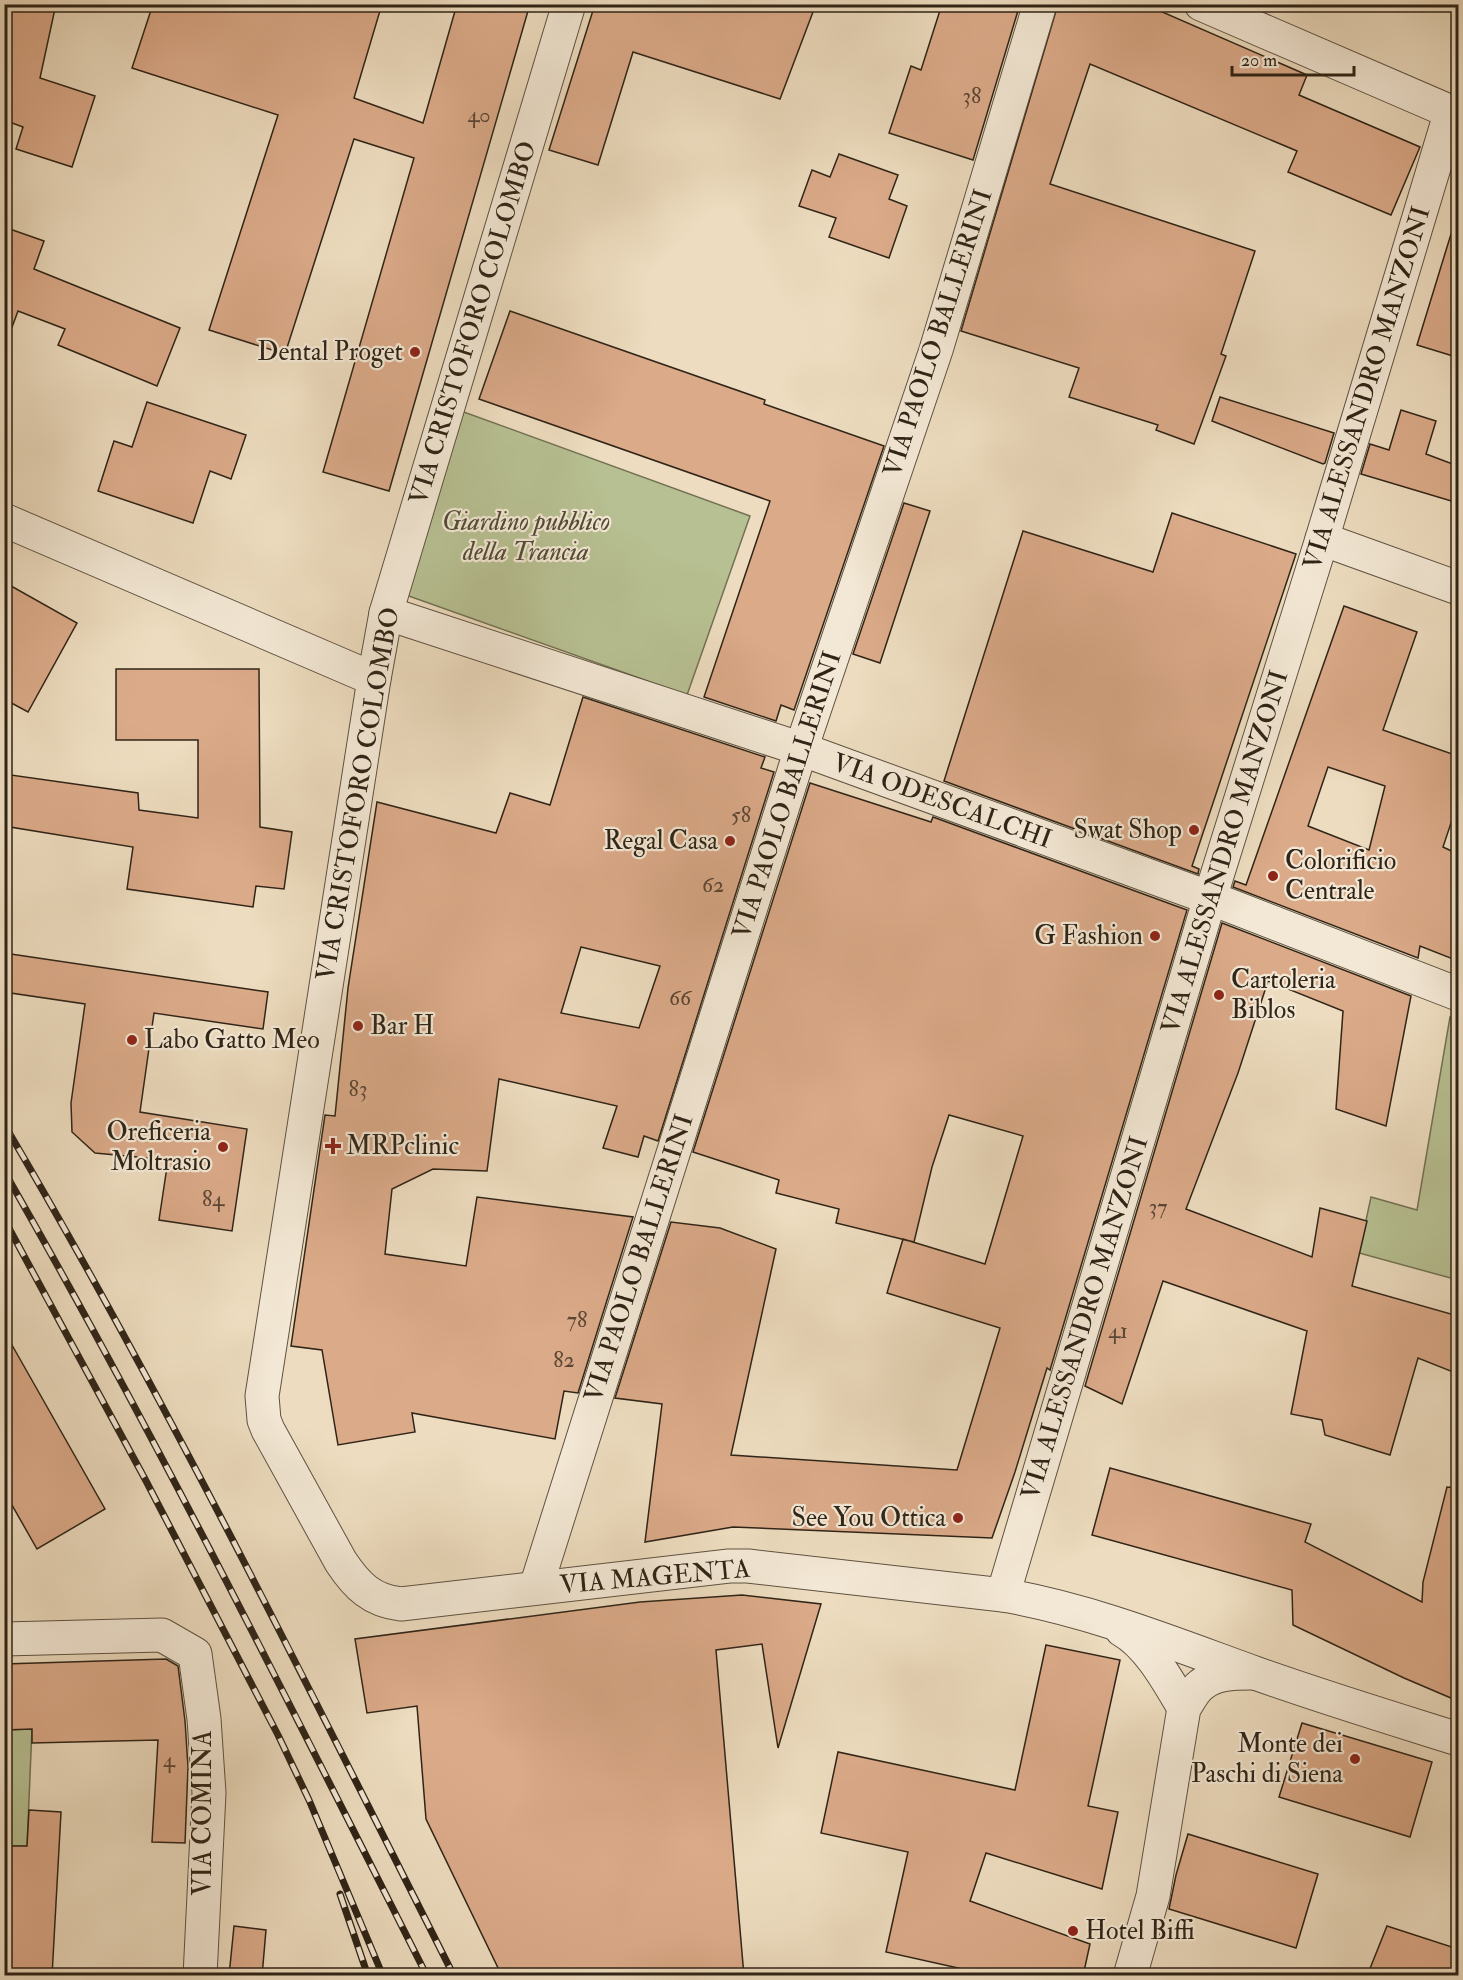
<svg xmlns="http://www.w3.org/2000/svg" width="1463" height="1980" font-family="'IM FELL Double Pica',serif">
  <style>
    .green { fill: #b7c092; stroke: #737254; stroke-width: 1.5 }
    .building { fill: #dbaa89; stroke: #2f2417; stroke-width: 1.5; fill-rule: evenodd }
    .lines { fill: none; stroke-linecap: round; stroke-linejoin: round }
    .minor-casing { stroke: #5e5241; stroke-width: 35 }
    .minor { stroke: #f3e8d5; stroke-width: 33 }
    .rail-casing { stroke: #2f2417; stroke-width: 7 }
    .rail { stroke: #f3e8d5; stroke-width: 4.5; stroke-dasharray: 14; stroke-linecap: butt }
    .poi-dot { fill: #8f2418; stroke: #f3e8d5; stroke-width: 2 }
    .labels { text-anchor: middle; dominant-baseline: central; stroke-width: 4.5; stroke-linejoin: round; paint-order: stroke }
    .number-label { font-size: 22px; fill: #5a4634 }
    .street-label { font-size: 26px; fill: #2f2417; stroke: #f3e8d5 }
    .poi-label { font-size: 26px; fill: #2f2417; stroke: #f3e8d5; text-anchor: end }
    .park-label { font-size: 26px; font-style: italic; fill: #514b36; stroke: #f3e8d5 }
  </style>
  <rect width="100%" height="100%" fill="#eddcbf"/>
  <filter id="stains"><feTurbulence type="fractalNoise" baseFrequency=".00333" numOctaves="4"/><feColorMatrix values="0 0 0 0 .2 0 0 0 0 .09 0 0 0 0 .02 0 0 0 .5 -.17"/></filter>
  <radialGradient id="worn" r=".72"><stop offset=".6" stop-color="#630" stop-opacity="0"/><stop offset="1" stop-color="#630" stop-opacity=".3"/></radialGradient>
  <g class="green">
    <path d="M461 411 750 516 687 695 406 595Z"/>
    <path d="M1450 1017 1458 1021V1280L1359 1253 1371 1197 1417 1210Z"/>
    <path d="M32 1729 27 1846H5L4 1730Z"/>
  </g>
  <g class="building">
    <path d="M4 4H56L40 78 95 96 72 167 16 149 23 127 4 120Z"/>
    <path d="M153 4H382L354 98 423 123 457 4H530L389 491 323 472 414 158 354 139 285 354 209 330 278 115 132 68Z"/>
    <path d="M595 4H816L780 99 633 52 598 165 549 150Z"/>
    <path d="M942 4H1020L973 160 889 133 911 66 921 70Z"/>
    <path d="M1058 4H1144L1307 75 1299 95 1420 147 1391 215 1288 172 1297 151 1090 64 1050 184 1255 251 1221 354 1226 356 1194 444 1156 430 1158 425 1069 397 1079 368 961 331Z"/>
    <path d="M839 154 898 175 889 199 907 206 889 258 829 237 836 218 799 206 812 170 830 177Z"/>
    <path d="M4 227 44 241 34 269 180 328 157 386 58 345 65 329 18 311 8 338H4Z"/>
    <path d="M1451 234 1458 235V337L1453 356 1417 345Z"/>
    <path d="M510 311 765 400 764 404 884 446 794 710 781 705 776 721 704 697 770 501 479 399Z"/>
    <path d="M1220 397 1334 433 1325 463 1323 464 1212 421Z"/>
    <path d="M147 402 246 435 231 479 210 471 193 523 98 491 114 441 132 447Z"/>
    <path d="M1401 410 1436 421 1426 454 1458 466V503L1361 474 1370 444 1389 450Z"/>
    <path d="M904 503 930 511 880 663 853 654Z"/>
    <path d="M1172 513 1296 554 1192 866 1199 869 1198 874 944 781 1023 531 1153 572Z"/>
    <path d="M4 582 77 623 28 712 4 699Z"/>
    <path d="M1344 606 1417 632 1383 730 1458 756V802L1443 847 1458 854V961L1420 946 1418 958 1233 887 1235 881 1246 885ZM1328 767 1385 786 1369 850 1308 826Z"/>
    <path d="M116 669H259L260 827 292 832 284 889 256 886 253 907 127 889 133 847 4 826V774L138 793 139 810 198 818V740H116Z"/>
    <path d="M583 697 765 757 761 768 774 772 658 1141 644 1136 638 1157 603 1148 617 1106 499 1079 487 1171 433 1169 392 1189 385 1254 466 1266 477 1197 633 1217 578 1393 564 1391 555 1439 412 1413 415 1432 338 1445 322 1350 291 1346 325 1115 335 1116 348 988 377 802 496 833 510 793 550 805ZM581 947 660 966 639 1028 561 1013Z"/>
    <path d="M810 783 931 822 933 817 1187 910 1050 1370 1047 1368 1015 1472 992 1538 733 1527 645 1542 662 1404 615 1398 671 1222 720 1228 776 1249 731 1455 957 1470 1000 1328 887 1293 903 1239 985 1264 1023 1136 949 1115 932 1167 914 1242 836 1223 839 1209 776 1193 779 1180 693 1152Z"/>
    <path d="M1222 923 1411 996 1386 1126 1336 1109 1343 1011 1268 981 1238 1073 1186 1209 1312 1257 1320 1208 1367 1221 1352 1286 1458 1316V1374L1418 1358 1390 1455 1325 1435 1322 1420 1291 1414 1307 1331 1163 1281 1122 1404 1085 1386Z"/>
    <path d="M4 953 268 992 263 1029 154 1013 140 1112 247 1129 232 1231 159 1220 168 1160 95 1153 72 1132 71 1103 85 1004 4 992Z"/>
    <path d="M4 1331 105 1509 37 1549 4 1491Z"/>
    <path d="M1110 1468 1311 1524 1305 1542 1422 1602 1423 1582 1447 1487 1458 1488V1701L1404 1678 1293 1625 1292 1590 1092 1535Z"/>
    <path d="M742 1595 821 1604 778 1748 762 1644 716 1650 744 1976H502L426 1819 417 1706 367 1713 355 1639 640 1602Z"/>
    <path d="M1046 1645 1120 1660 1088 1806 1118 1812 1102 1889 986 1853 970 1901 1090 1944 1083 1976H994L886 1952 908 1852 821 1833 838 1752 1015 1790Z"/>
    <path d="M166 1659 178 1666 185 1721 188 1767 185 1843 152 1842 158 1740 32 1743V1729L4 1730V1664Z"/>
    <path d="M1302 1723 1432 1762 1410 1837 1279 1797Z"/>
    <path d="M29 1810 61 1812 52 1976H4V1846H27Z"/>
    <path d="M1188 1834 1318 1874 1296 1948 1169 1909 1176 1875Z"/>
    <path d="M234 1926 266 1930 262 1976H229Z"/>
    <path d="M1387 1926 1458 1949V1976H1367Z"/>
  </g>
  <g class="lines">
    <g class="minor-casing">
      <g id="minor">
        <path d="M569 4 386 613 374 679 262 1396 264 1420 268 1430 341 1562C357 1586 372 1601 401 1604L729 1566H748L1003 1595C1090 1610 1172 1643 1255 1673 1322 1697 1391 1718 1458 1739"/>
        <path d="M1201 4 1458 115"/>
        <path d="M4 520 374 679"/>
        <path d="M1322 539 1458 588"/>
        <path d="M386 613 801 749 1210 898 1458 994"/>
        <path d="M536 1587 801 749 936 350 1040 4"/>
        <path d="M1003 1595 1210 898 1322 539 1451 111"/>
        <path d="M1122 1630C1149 1645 1169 1683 1184 1708"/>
        <path d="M4 1639 162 1635 195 1654 204 1719 209 1793 200 1976"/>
        <path d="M1130 1976 1153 1896 1184 1708C1189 1701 1194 1690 1201 1685 1215 1673 1234 1673 1251 1673"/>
      </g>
    </g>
    <use href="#minor" class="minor"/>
    <g class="rail-casing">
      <g id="rail">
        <path d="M4 1124C167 1400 309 1689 454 1976"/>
        <path d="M4 1171C155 1434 290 1705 427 1976"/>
        <path d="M4 1219 145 1479 278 1735 309 1800 383 1976"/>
        <path d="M340 1894 368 1976"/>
      </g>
    </g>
    <use href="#rail" class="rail"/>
  </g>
  <g class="poi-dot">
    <circle cx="415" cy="352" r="6"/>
    <circle cx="1194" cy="830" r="6"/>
    <circle cx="730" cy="841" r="6"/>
    <circle cx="1273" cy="876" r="6"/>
    <circle cx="1155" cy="936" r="6"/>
    <circle cx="1219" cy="995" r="6"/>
    <circle cx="358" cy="1026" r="6"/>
    <circle cx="132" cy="1040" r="6"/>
    <path d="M330 1137h6v6h6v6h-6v6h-6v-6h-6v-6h6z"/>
    <circle cx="223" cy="1147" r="6"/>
    <circle cx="958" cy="1518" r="6"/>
    <circle cx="1355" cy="1759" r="6"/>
    <circle cx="1073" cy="1931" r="6"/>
  </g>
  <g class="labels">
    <g class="number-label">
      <text x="972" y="96">38</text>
      <text x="479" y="115">40</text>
      <text x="741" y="815">58</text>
      <text x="713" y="885">62</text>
      <text x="680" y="998">66</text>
      <text x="358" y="1089">83</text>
      <text x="213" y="1199">84</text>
      <text x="1158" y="1207">37</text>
      <text x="577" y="1320">78</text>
      <text x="1118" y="1331">41</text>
      <text x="564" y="1360">82</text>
      <text x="169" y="1760">4</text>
    </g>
    <g class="street-label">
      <text transform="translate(473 323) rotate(-73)">VIA CRISTOFORO COLOMBO</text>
      <text transform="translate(938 333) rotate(-72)">VIA PAOLO BALLERINI</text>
      <text transform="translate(1367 388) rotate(-73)">VIA ALESSANDRO MANZONI</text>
      <text transform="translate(358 794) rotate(-80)">VIA CRISTOFORO COLOMBO</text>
      <text transform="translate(787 795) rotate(-72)">VIA PAOLO BALLERINI</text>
      <text transform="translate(942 801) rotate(20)">VIA ODESCALCHI</text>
      <text transform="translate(1225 852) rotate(-73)">VIA ALESSANDRO MANZONI</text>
      <text transform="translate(639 1258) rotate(-72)">VIA PAOLO BALLERINI</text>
      <text transform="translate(1085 1318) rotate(-73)">VIA ALESSANDRO MANZONI</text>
      <text transform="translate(655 1577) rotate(-5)">VIA MAGENTA</text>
      <text transform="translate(203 1813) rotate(-90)">VIA COMINA</text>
    </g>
    <g class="poi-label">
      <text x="403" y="352">Dental Proget</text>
      <text x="1182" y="830">Swat Shop</text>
      <text x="718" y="841">Regal Casa</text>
      <text x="1285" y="861" text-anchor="start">Colorificio<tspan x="1285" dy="30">Centrale</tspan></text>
      <text x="1143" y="936">G Fashion</text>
      <text x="1231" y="980" text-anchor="start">Cartoleria<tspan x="1231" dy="30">Biblos</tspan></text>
      <text x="370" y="1026" text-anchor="start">Bar H</text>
      <text x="144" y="1040" text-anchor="start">Labo Gatto Meo</text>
      <text x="211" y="1132">Oreficeria<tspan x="211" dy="30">Moltrasio</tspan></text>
      <text x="346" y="1146" text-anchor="start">MRPclinic</text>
      <text x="946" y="1518">See You Ottica</text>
      <text x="1343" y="1744">Monte dei<tspan x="1343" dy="30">Paschi di Siena</tspan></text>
      <text x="1085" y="1931" text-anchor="start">Hotel Biffi</text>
    </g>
    <g class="park-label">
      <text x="526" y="522">Giardino pubblico<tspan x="526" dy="30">della Trancia</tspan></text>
    </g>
  </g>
  <rect width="1463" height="1980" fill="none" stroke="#eddcbf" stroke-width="24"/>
  <rect x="6" y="6" width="1451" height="1968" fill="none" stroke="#2f2417" stroke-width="3"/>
  <rect x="12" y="12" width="1439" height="1956" fill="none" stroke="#2f2417" stroke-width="1.5"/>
  <path d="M1232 66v9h122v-9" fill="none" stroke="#2f2417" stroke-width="3"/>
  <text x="1241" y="66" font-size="18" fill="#2f2417" stroke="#f3e8d5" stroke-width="4.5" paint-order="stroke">20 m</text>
  <rect width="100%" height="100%" filter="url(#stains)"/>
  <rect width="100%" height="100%" fill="url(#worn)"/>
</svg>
